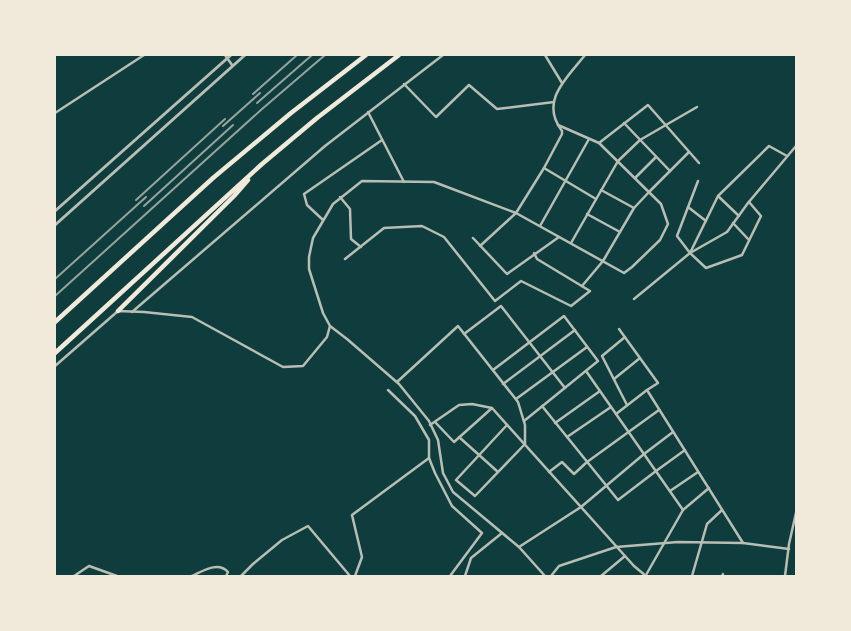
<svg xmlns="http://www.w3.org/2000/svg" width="851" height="631" font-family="'Crimson Pro',serif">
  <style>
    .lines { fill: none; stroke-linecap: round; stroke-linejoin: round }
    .minor { stroke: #b8beb3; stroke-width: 2.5 }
    .tertiary { stroke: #b8beb3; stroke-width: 3 }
    .trunk { stroke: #f1e9da; stroke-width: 4.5 }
    .rail { stroke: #97a49c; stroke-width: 2 }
  </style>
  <rect width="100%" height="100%" fill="#0f3d3e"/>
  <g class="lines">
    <g class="minor">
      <path d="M225 55 232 65"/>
      <path d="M545 55 562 83"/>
      <path d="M404 84 436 117 469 85 497 109 554 102"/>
      <path d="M368 112 404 182"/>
      <path d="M55 113 144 55"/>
      <path d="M624 123 670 171"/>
      <path d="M599 143 648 105 699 163"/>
      <path d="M544 168 596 199"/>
      <path d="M635 178 656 157"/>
      <path d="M698 181 677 236 690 253 706 268 742 255 761 216 749 202"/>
      <path d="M601 190 634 208"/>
      <path d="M718 196 739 216"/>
      <path d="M340 197 350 209 351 239 361 247"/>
      <path d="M688 207 706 221"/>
      <path d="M587 214 620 232"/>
      <path d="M323 220 307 205 304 194 382 140"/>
      <path d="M733 223 749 240"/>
      <path d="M540 226 589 139"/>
      <path d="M473 238 507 274 559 237"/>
      <path d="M571 243 618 161 640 140 697 107"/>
      <path d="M480 246 516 213 544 168 562 134V131C539 101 567 78 585 55"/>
      <path d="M690 253 718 196 769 146 787 156"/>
      <path d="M345 259 384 228 422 226 444 237 495 301 521 281 571 306 590 291 537 259 534 253"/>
      <path d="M582 286 603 261 634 208 649 192 689 152"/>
      <path d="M634 299 690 253 727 232 748 203 796 146"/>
      <path d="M132 312 325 146 443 55"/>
      <path d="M464 334 501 306 565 388"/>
      <path d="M625 337 602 356 627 405"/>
      <path d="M55 366 118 311 144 312 192 317 283 367 303 366 327 337 330 326"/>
      <path d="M493 370 564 316 598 361 524 421"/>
      <path d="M586 371 683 510"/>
      <path d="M614 379 640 358"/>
      <path d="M397 382 458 326 518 402 525 425V444L475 496 456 480 507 425"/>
      <path d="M503 384 575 330"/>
      <path d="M388 390 415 416 429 440V458L435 473 452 506 482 533 450 576"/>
      <path d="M647 390 743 543"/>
      <path d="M516 399 587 347"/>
      <path d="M542 406 618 500 656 471 685 450"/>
      <path d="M616 414 647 390 658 383 619 329"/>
      <path d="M435 422 454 442 492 408"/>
      <path d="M555 423 600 391"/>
      <path d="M430 425 459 405 472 404 492 408 634 566 646 576"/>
      <path d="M459 437 498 472"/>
      <path d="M567 437 611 407"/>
      <path d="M549 472 562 462 574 474 587 462 659 410"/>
      <path d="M670 491 698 472"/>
      <path d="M519 547 581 507 644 454 673 432"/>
      <path d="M646 575 683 510 709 488"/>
      <path d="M74 576 89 566 117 576"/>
      <path d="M192 576C203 571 218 561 228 572L226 576"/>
      <path d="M241 576 253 564 282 540 308 526 350 576"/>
      <path d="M355 576 362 557 352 515 429 458"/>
      <path d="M465 576 471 558 502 533"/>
      <path d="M545 576 519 547 453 492 443 473 438 440 429 421 399 384 347 339 330 326 323 313 309 269V257L313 238 333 204 362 181 434 182 516 213 624 273 632 267 660 240 668 224 661 204 599 143 558 125"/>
      <path d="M551 576 559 566 616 547 678 542 743 543 789 549"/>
      <path d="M601 576 625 556"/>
      <path d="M692 576 707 524 722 510"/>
      <path d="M722 576 723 574"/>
      <path d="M785 576 789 544 796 513"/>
    </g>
    <g class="tertiary">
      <path d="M55 211 231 55"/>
      <path d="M55 225 245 55"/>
    </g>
    <g class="trunk">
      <path d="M118 311 234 196 248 180"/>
      <path d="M55 322 213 178 291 113 366 55"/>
      <path d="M55 353 262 164 317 118 399 55"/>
    </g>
    <g class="rail">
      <path d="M253 94 297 55"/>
      <path d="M257 103 312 55"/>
      <path d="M223 126 260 93"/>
      <path d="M136 200 225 119"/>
      <path d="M144 206 233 125"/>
      <path d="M55 279 146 197"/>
      <path d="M55 296 262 109 325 55"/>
    </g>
  </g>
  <rect width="851" height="631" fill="none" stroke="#f1e9da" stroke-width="112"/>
</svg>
